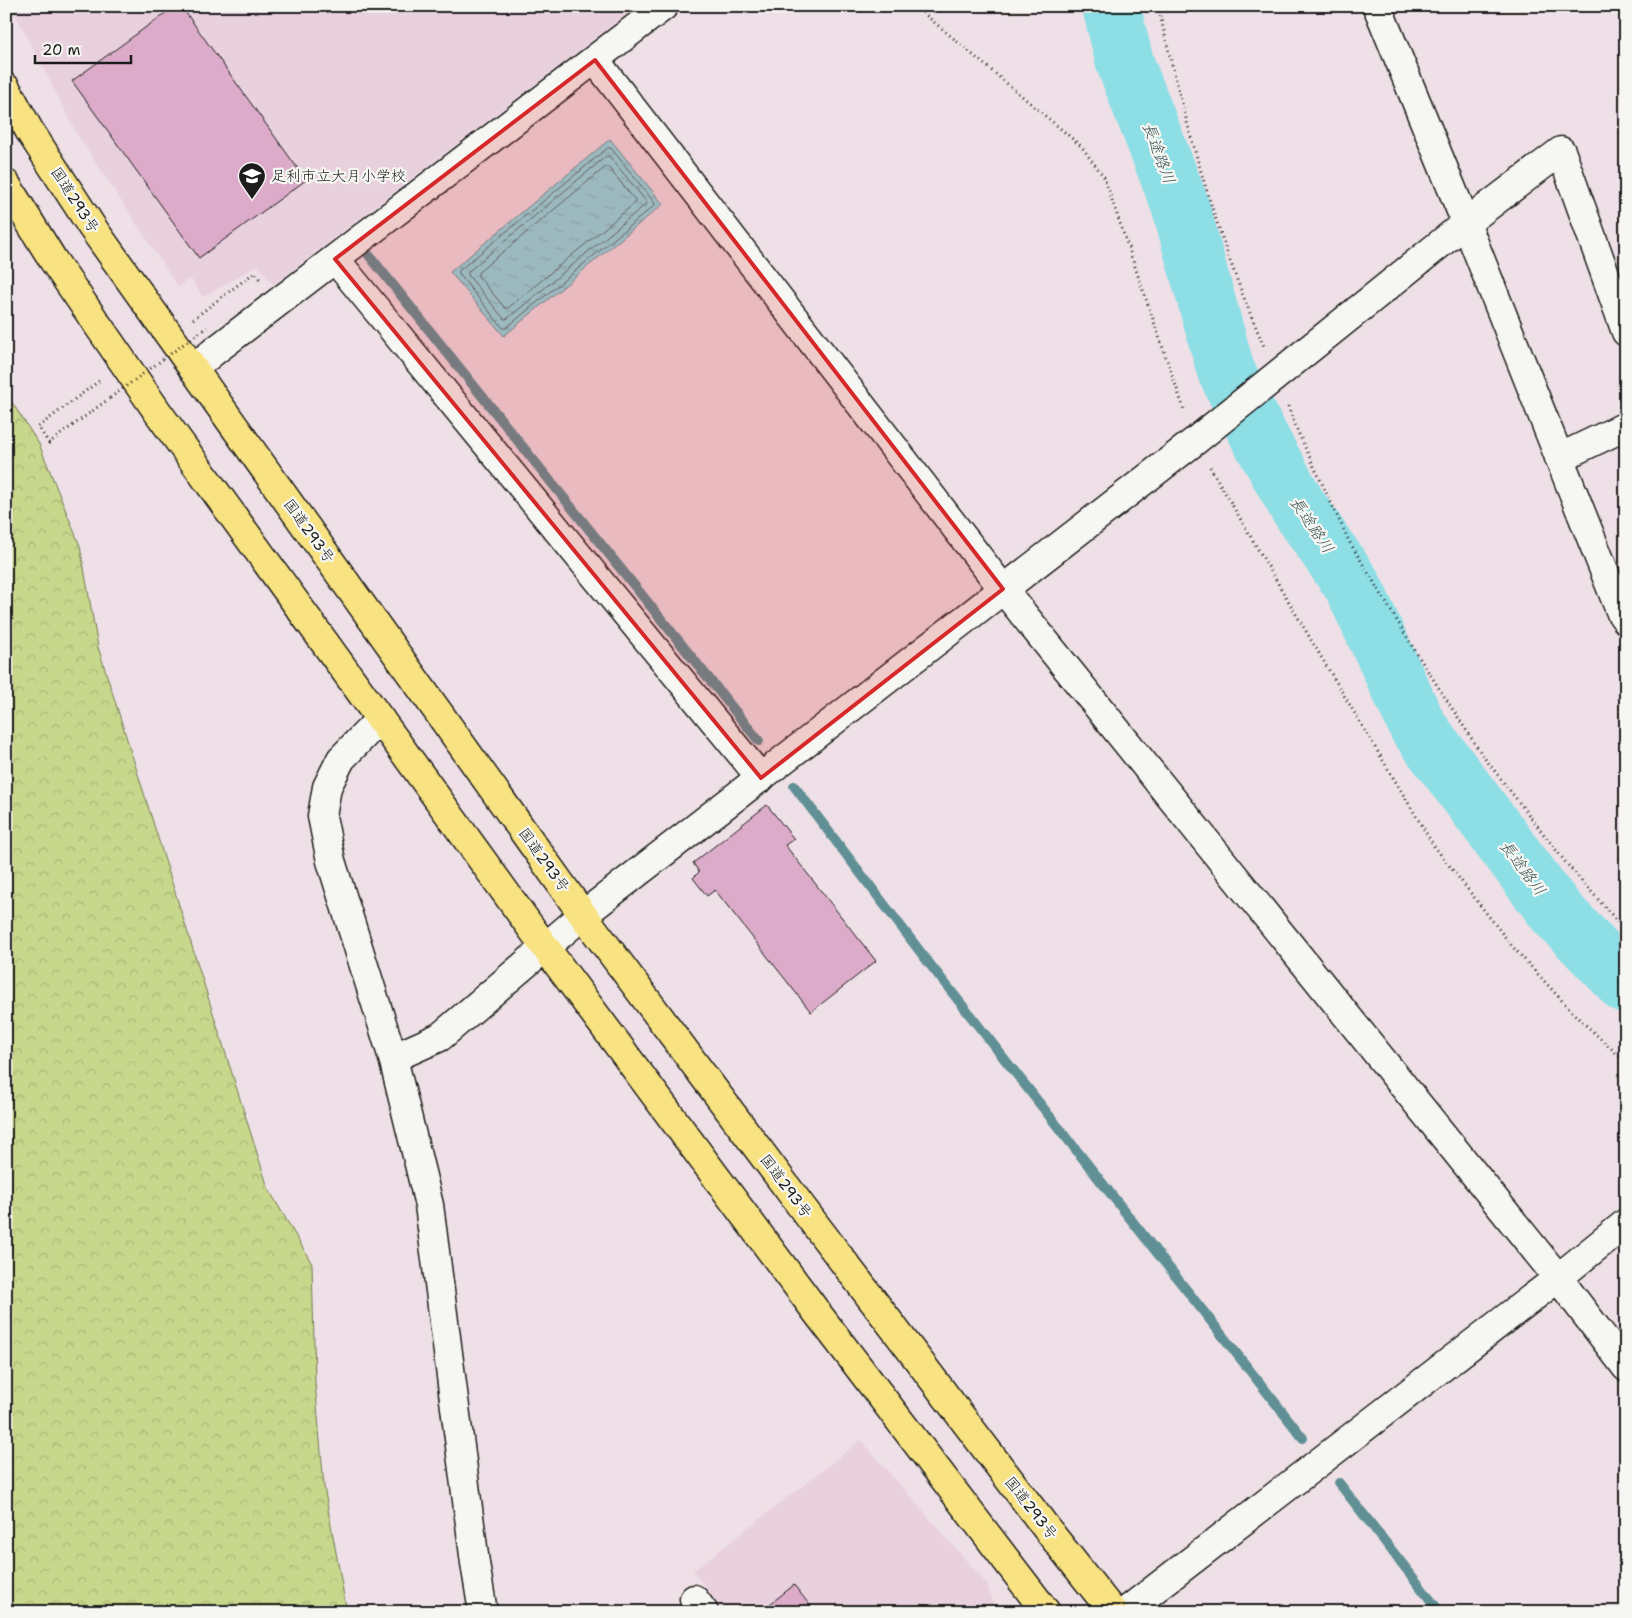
<svg xmlns="http://www.w3.org/2000/svg" width="1632" height="1618" font-family="'Shantell Sans','Klee One',sans-serif">
  <style>
    .built { fill: #e9d0dd }
    .forest { fill: url(#forest-crowns); stroke: #727a54 }
    .water { fill: url(#water-ripples); stroke: #609095 }
    .lines { fill: none; stroke-linecap: round; stroke-linejoin: round }
    .shore { stroke: #496a6c; stroke-width: 1 }
    .stream { stroke: #609095; stroke-width: 10 }
    .river { stroke: #8ddee5; stroke-width: 58 }
    .building { fill: #dcabc9; stroke: #1c1c1c }
    .minor-casing { stroke: #1c1c1c; stroke-width: 31 }
    .highway-casing { stroke: #1c1c1c; stroke-width: 31 }
    .path { stroke: #1c1c1c; stroke-width: 3; stroke-dasharray: 1 4; stroke-linecap: butt }
    .minor { stroke: #f6f6f2; stroke-width: 28 }
    .highway { stroke: #f8e281; stroke-width: 28 }
    .path-bridge { stroke: #1c1c1c; stroke-width: 3; stroke-dasharray: 1 4; stroke-linecap: butt }
    .marked { fill: #d62828; fill-opacity: 0.2; stroke: #d62828; stroke-width: 4; stroke-linejoin: round }
    .labels { text-anchor: middle; dominant-baseline: central; stroke-width: 4.5; stroke-linejoin: round; paint-order: stroke }
    .poi-label { font-size: 15px; fill: #1c1c1c; stroke: #f6f6f2; text-anchor: start }
    .street-label { font-size: 15px; fill: #1c1c1c; stroke: #f6f6f2 }
    .water-label { font-size: 16px; font-style: italic; fill: #3e5658; stroke: #f6f6f2 }
  </style>
  <defs>
    <pattern id="forest-crowns" width="20" height="18" patternUnits="userSpaceOnUse" patternTransform="scale(1.25)"><rect width="20" height="18" fill="#c7d78b"/><path d="M2 6a3 3 0 1 1 6 0M12 15a3 3 0 1 1 6 0" fill="none" stroke="#aab877"/></pattern>
    <pattern id="water-ripples" width="26" height="14" patternUnits="userSpaceOnUse" patternTransform="scale(1.25)"><rect width="26" height="14" fill="#8ddee5"/><path d="M2 4q2-2 4 0t4 0M15 11q2-2 4 0t4 0" fill="none" stroke="#79bec4"/></pattern>
  </defs>
  <rect width="100%" height="100%" fill="#eee0e6"/>
  <filter id="ink" filterUnits="userSpaceOnUse"><feTurbulence type="fractalNoise" baseFrequency=".02" numOctaves="2"/><feDisplacementMap in="SourceGraphic" scale="10" xChannelSelector="R" yChannelSelector="G"/><feConvolveMatrix kernelMatrix="1 2 1 2 8 2 1 2 1" color-interpolation-filters="sRGB"/></filter>
  <g filter="url(#ink)">
    <g class="built">
      <path d="M11 6H637L273 285 258 265 203 297 190 278 178 287 77 134Z"/>
      <path d="M861 1440 987 1584 996 1612H725L693 1571Z"/>
    </g>
    <path class="forest" d="M6 393 39 444 80 546 98 647 268 1188 312 1264 315 1382 324 1487 347 1612H6Z"/>
    <path class="water" d="M610 139 663 204 504 336 450 272Z"/>
    <g class="lines">
      <g class="shore">
        <path d="M608 148H611L654 202 655 205 506 328H503L459 274V271Z"/>
        <path d="M607 156 610 157 646 201V204L507 319H504L468 275V272Z"/>
        <path d="M606 167 609 168 635 200V203L508 308H505L478 276V273Z"/>
      </g>
      <g class="stream">
        <path d="M368 254 759 741"/>
        <path d="M794 786 925 958 1303 1438"/>
        <path d="M1339 1483 1440 1612"/>
      </g>
      <path class="river" d="M1111 6 1125 63 1180 205 1226 371 1259 436 1297 505 1353 586 1418 727 1556 912 1626 984"/>
    </g>
    <g class="building">
      <path d="M175 6H181L306 180 199 258 72 81Z"/>
      <path d="M767 805 794 839 785 845 876 961 811 1012 715 890 707 896 693 878 699 872 693 863Z"/>
      <path d="M794 1585 815 1612H760Z"/>
    </g>
    <g class="lines">
      <g class="minor-casing">
        <g id="minor">
          <path d="M1377 6 1466 223 1621 613 1626 620"/>
          <path d="M595 60 1003 589 1558 1278 1626 1367"/>
          <path d="M335 259 761 778"/>
          <path d="M193 369 212 353 664 6"/>
          <path d="M1559 458 1626 426"/>
          <path d="M380 719 341 759 327 787 322 816 331 861 393 1058 429 1205 475 1563 483 1612"/>
          <path d="M393 1058 440 1037 583 915 1195 441 1466 223 1561 151 1626 332"/>
          <path d="M694 1599 704 1612"/>
          <path d="M1125 1612 1558 1278 1626 1223"/>
        </g>
      </g>
      <g class="highway-casing">
        <g id="highway">
          <path d="M6 88 29 130 92 227 583 915 804 1210 1047 1529 1113 1612"/>
          <path d="M6 184 53 260 157 411 545 947 818 1314 1046 1612"/>
        </g>
      </g>
      <g class="path">
        <path d="M915 6 1081 146 1104 177 1185 412"/>
        <path d="M1158 6C1185 122 1216 237 1264 346"/>
        <path d="M193 319 255 272 260 280"/>
        <path d="M99 381 38 427 49 443 110 398"/>
        <path d="M1288 406 1296 428 1349 541 1422 662 1483 756 1567 864 1626 931"/>
        <path d="M1210 467 1317 650 1434 846 1512 946 1577 1017 1626 1062"/>
      </g>
      <use href="#minor" class="minor"/>
      <use href="#highway" class="highway"/>
      <path class="path-bridge" d="M110 398 207 327"/>
    </g>
  </g>
  <path class="marked" d="M595 60 1003 589 761 778 335 259Z"/>
  <defs>
    <g id="school-pin" transform="scale(1.4375)"><path d="M0 17L-7.5 6A9.5 9.5 0 1 1 7.5 6Z" fill="#1c1c1c" stroke="#f6f6f2"/><path d="M0-5L7-2L0 1L-7-2ZM-4 1L0 2.5L4 1V4Q0 6-4 4Z" fill="#fff"/></g>
  </defs>
  <g fill-rule="evenodd">
    <use href="#school-pin" x="252" y="176"/>
  </g>
  <g class="labels">
    <g class="poi-label">
      <text x="271" y="176">足利市立大月小学校</text>
    </g>
    <g class="street-label">
      <text transform="translate(75 200) rotate(57)">国道293号</text>
      <text transform="translate(309 531) rotate(54)">国道293号</text>
      <text transform="translate(544 860) rotate(54)">国道293号</text>
      <text transform="translate(786 1186) rotate(53)">国道293号</text>
      <text transform="translate(1031 1508) rotate(52)">国道293号</text>
    </g>
    <g class="water-label">
      <text transform="translate(1159 153) rotate(69)">長途路川</text>
      <text transform="translate(1312 525) rotate(56)">長途路川</text>
      <text transform="translate(1523 868) rotate(53)">長途路川</text>
    </g>
  </g>
  <rect width="1632" height="1618" fill="none" stroke="#f6f6f2" stroke-width="25"/>
  <rect x="12" y="12" width="1607" height="1593" fill="none" stroke="#1c1c1c" stroke-width="2" filter="url(#ink)"/>
  <path d="M35 55v8h96v-8" fill="none" stroke="#1c1c1c" stroke-width="2.5"/>
  <text x="42" y="55" font-size="15" fill="#1c1c1c" stroke="#f6f6f2" stroke-width="4" paint-order="stroke">20 m</text>
</svg>
